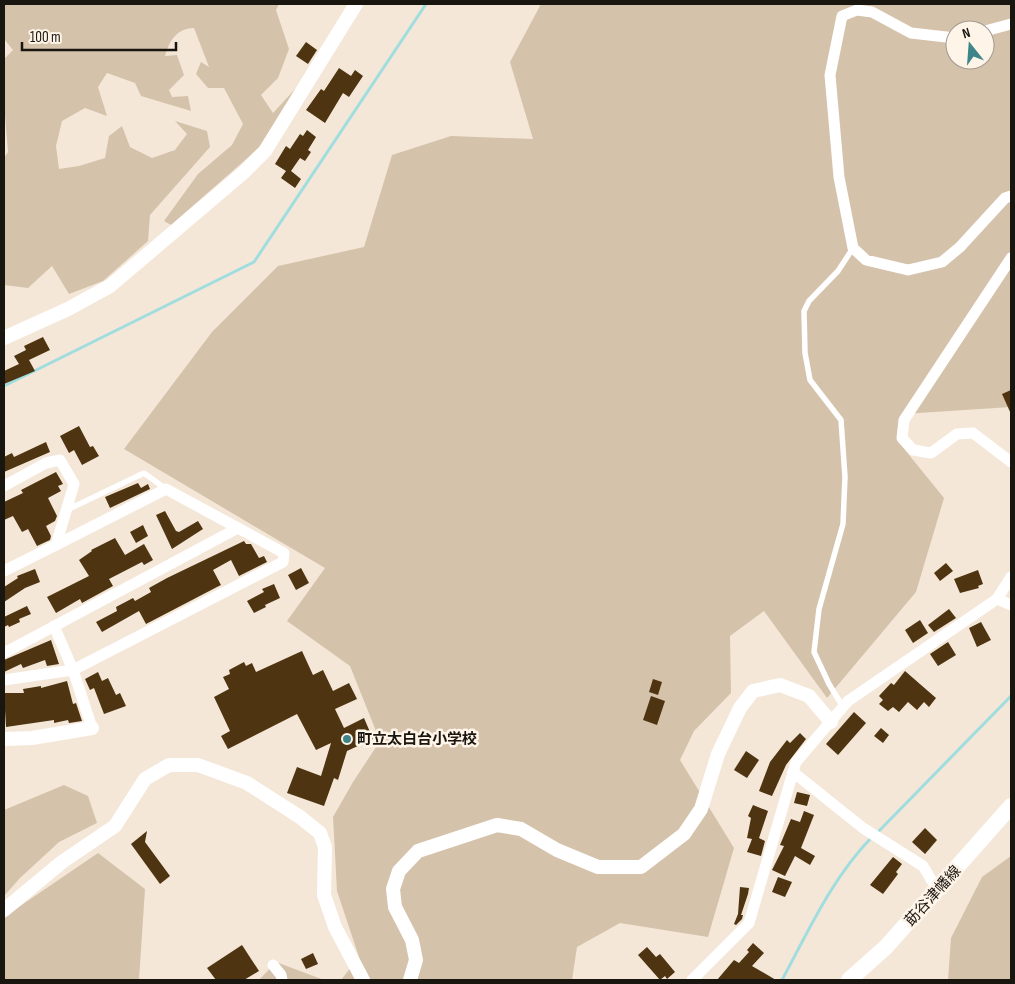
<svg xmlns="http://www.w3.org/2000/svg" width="1015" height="984" font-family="'Sofia Sans Condensed','Noto Sans JP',sans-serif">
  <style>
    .green { fill: #d5c2ab; fill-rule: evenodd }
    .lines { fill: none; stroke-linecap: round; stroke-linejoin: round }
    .stream { stroke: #9fdddf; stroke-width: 3 }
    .building { fill: #4e3410 }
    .service { stroke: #fff; stroke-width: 5.5 }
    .minor { stroke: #fff; stroke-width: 11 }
    .tertiary { stroke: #fff; stroke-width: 14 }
    .secondary { stroke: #fff; stroke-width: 16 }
    .poi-dot { fill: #3d8588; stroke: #fff4e8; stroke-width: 2 }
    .labels { text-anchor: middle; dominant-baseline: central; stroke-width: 5; stroke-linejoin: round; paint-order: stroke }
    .poi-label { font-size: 15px; font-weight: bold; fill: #19150f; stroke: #fff4e8; text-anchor: start }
    .street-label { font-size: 15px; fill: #19150f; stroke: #fff4e8 }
  </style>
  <rect width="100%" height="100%" fill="#f4e7d8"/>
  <g class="green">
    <path d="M4 4H279L276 10 289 49 278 78 261 95 273 113 297 87 260 147 171 225 164 221 198 174 232 145 243 124 224 88H208L196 74 201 62 209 67 194 28C176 29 170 40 165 56L177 55 184 75 169 90 172 97 188 96 191 111 141 96 135 83 107 73 98 87 107 116 85 108 62 121 56 146 59 169 79 166 105 158 109 136 122 126 130 147 152 158 175 150 187 134 175 121 207 131 210 147 150 215 148 241 103 281 69 294 52 266 28 288 4 285V158L8 152 4 103V59L13 50 4 39Z"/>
    <path d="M541 4H1011V407L903 414 897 440 944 498 916 592 827 698 764 611 730 636 731 693 694 731 680 760 734 848 708 937 620 923 577 947 572 980H341L359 957 337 891 333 817 353 782 380 741 350 666 287 621 325 568 124 449 212 332 278 266 364 247 392 155 451 136 533 139 510 62ZM955 30H985V60H955Z"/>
    <path d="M64 785 88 796 97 823 59 842 20 878 4 896V810Z"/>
    <path d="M98 853 145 889 139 980H4V920L7 915Z"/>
    <path d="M1011 856V980H948L951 938 982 877Z"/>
    <path d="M276 962 324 980H259Z"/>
  </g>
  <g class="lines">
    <g class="stream">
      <path d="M4 386 254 262 426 4"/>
      <path d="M877 833 1011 696"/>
      <path d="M782 980C809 930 832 878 872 837"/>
    </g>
  </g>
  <g class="building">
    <path d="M306 42 317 50 308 64 296 56Z"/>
    <path d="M339 68 351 76 355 70 363 76 349 97 343 93 325 123 306 110 321 89 324 91Z"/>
    <path d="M307 130 316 137 308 150 311 152 305 161 300 158 291 171 301 179 295 188 281 178 286 171 275 164 286 146 290 149 300 134 303 136Z"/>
    <path d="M43 337 50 350 29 360 35 371 4 384V371L19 364 14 356 26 350 24 346Z"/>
    <path d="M1011 390V414L1002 394Z"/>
    <path d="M79 426 90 447 93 446 99 456 82 465 74 450 69 453 60 436Z"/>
    <path d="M46 442 50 452 4 472V457L12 453 14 457Z"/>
    <path d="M56 472 63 484 58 486 61 491 48 498 57 516 55 521 46 526 51 536 50 540 37 546 28 529 22 532 13 516 4 520V502L23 493 21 490Z"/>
    <path d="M138 483 141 488 148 484 150 489 110 508 105 497Z"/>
    <path d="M165 511 176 531 179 532 198 521 203 529 172 549 156 515Z"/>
    <path d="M143 525 148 536 136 543 130 532Z"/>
    <path d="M115 538 125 555 144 544 153 560 144 565 142 562 109 579 113 586 82 603 80 599 56 613 47 597 89 576 79 560 92 551 91 550Z"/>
    <path d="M244 541 246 544H251L259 558 264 556 267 562 239 576 231 560 213 570 221 585 217 587 146 624 139 611 102 632 96 622 117 611 116 607 133 598 135 601 151 592 149 588 167 578Z"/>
    <path d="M946 563 953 571 940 581 934 573Z"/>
    <path d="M301 568 309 583 296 590 288 575Z"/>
    <path d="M35 569 40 582 25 588 4 602V587L18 578 17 576Z"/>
    <path d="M978 570 983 584 978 586 979 588 960 593 954 579Z"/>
    <path d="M274 584 280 598 265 605 266 607 254 613 247 601 264 592 262 589Z"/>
    <path d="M27 606 31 614 19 619 20 622 9 627 8 625 4 627V617Z"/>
    <path d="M949 609 956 618 934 632 928 625Z"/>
    <path d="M920 620 928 633 913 643 905 630Z"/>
    <path d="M981 622 991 640 977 647 969 628Z"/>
    <path d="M51 640 59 664 47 666 45 660 23 668 21 664 4 672V660Z"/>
    <path d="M948 642 956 655 938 666 930 654Z"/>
    <path d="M302 651 313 675 323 670 333 691 349 683 357 699 335 709 344 728 364 718 373 739 347 751 338 780 334 778 324 806 287 793 297 767 321 776 331 743 316 750 297 714 228 749 221 736 230 731 214 697 229 689 223 677 230 674 229 670 244 662 246 666 252 663 256 672Z"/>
    <path d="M905 671 936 698 929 707 924 702 917 710 908 702 899 712 893 707 888 711 879 704 883 700 879 696 891 683 894 685Z"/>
    <path d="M98 672 102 681 108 678 116 695 120 693 126 706 104 714 94 688 90 690 85 679Z"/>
    <path d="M653 679 662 682 658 695 649 692Z"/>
    <path d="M67 681 73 704 76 703 82 721 69 723 68 720 54 723V720L6 727 4 693H24L23 689 41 686V688Z"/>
    <path d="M651 696 665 701 657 725 643 720Z"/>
    <path d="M854 712 866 723 838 755 826 744Z"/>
    <path d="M881 728 889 735 883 743 874 736Z"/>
    <path d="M800 733 806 739 786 765 772 796 759 791 770 762 787 740 790 743Z"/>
    <path d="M746 751 759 760 747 778 734 770Z"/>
    <path d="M797 792 810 795 807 806 794 803Z"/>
    <path d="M753 805 768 811 759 838 765 841 761 856 747 852 752 839 747 838 751 818 748 816Z"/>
    <path d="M804 811 814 815 801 848 815 856 810 865 795 856 785 876 772 870 784 846 780 845 791 819 800 822Z"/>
    <path d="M925 828 937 840 925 854 912 842Z"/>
    <path d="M147 831 145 842 170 876 160 884 131 844Z"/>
    <path d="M893 857 902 864 896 872 898 874 883 894 870 885Z"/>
    <path d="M778 877 792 882 785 897 772 892Z"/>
    <path d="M740 887 749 888 748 894 741 915H743L742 919 736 925 734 924 738 914Z"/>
    <path d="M753 943 764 953 752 966 776 980H717L734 960 739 963 749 952 747 950Z"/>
    <path d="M242 945 259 971 244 980H216L207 968Z"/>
    <path d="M647 947 656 957 660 954 675 972 667 979 665 976 660 980 638 955Z"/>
    <path d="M313 953 318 964 306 969 301 959Z"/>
  </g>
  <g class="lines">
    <g class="service">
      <path d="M67 510 144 473 166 489"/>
      <path d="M843 707 829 684 814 652 819 609 843 524 845 477 841 420 810 380 805 353 804 311 809 301 838 271 853 248"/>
    </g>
    <g class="minor">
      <path d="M985 31 1011 24"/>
      <path d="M955 38 911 33 872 12 857 10 842 16 830 75 839 177 853 248 866 260 908 270 942 262 960 247 1005 198 1011 196"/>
      <path d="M1011 258 904 420 902 438 913 450 931 453 957 434 973 433 1011 462"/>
      <path d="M4 486 46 463 60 460 74 484 56 545 4 571"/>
      <path d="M997 599 1011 605"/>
      <path d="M54 626 73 670 92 728"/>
      <path d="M4 653 238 528"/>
      <path d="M4 680 73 670 283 562 284 553 166 489 56 545"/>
      <path d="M793 772 863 828 923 866 938 891"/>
      <path d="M273 965 281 975 282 980"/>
      <path d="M692 980 749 923 796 762 848 701 997 599 1011 577"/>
    </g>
    <g class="tertiary">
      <path d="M4 338 68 309 110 286 243 173 265 151 356 4"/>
      <path d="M4 739 32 738 92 728"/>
      <path d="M4 910 62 862 115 826 145 779 169 765H198L247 783 300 817 320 833 325 847 324 895 335 927 363 980"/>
      <path d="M410 980 416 960 412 940 395 907 393 889 399 871 418 851 497 825 521 829 557 850 598 867H641L684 834 701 809 718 754 740 708 753 691 780 685 809 696 831 722"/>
    </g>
    <path class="secondary" d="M849 980 886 947 1011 806"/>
  </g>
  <circle class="poi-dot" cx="347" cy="739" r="5"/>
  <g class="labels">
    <g class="poi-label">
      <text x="357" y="739">町立太白台小学校</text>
    </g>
    <g class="street-label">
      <text transform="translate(933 896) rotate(-48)">莇谷津幡線</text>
    </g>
  </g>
  <rect width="1015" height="984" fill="none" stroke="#19150f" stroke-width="10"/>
  <g transform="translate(970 45) rotate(343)"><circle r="24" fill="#fff4e8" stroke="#a39b91"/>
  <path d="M0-4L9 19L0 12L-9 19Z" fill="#3d8588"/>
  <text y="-8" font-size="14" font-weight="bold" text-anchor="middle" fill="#19150f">N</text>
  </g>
  <path d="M22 42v8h154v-8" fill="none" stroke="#19150f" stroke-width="2.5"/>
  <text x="30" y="42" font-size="15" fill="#19150f" stroke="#fff4e8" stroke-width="4" paint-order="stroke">100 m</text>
</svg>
